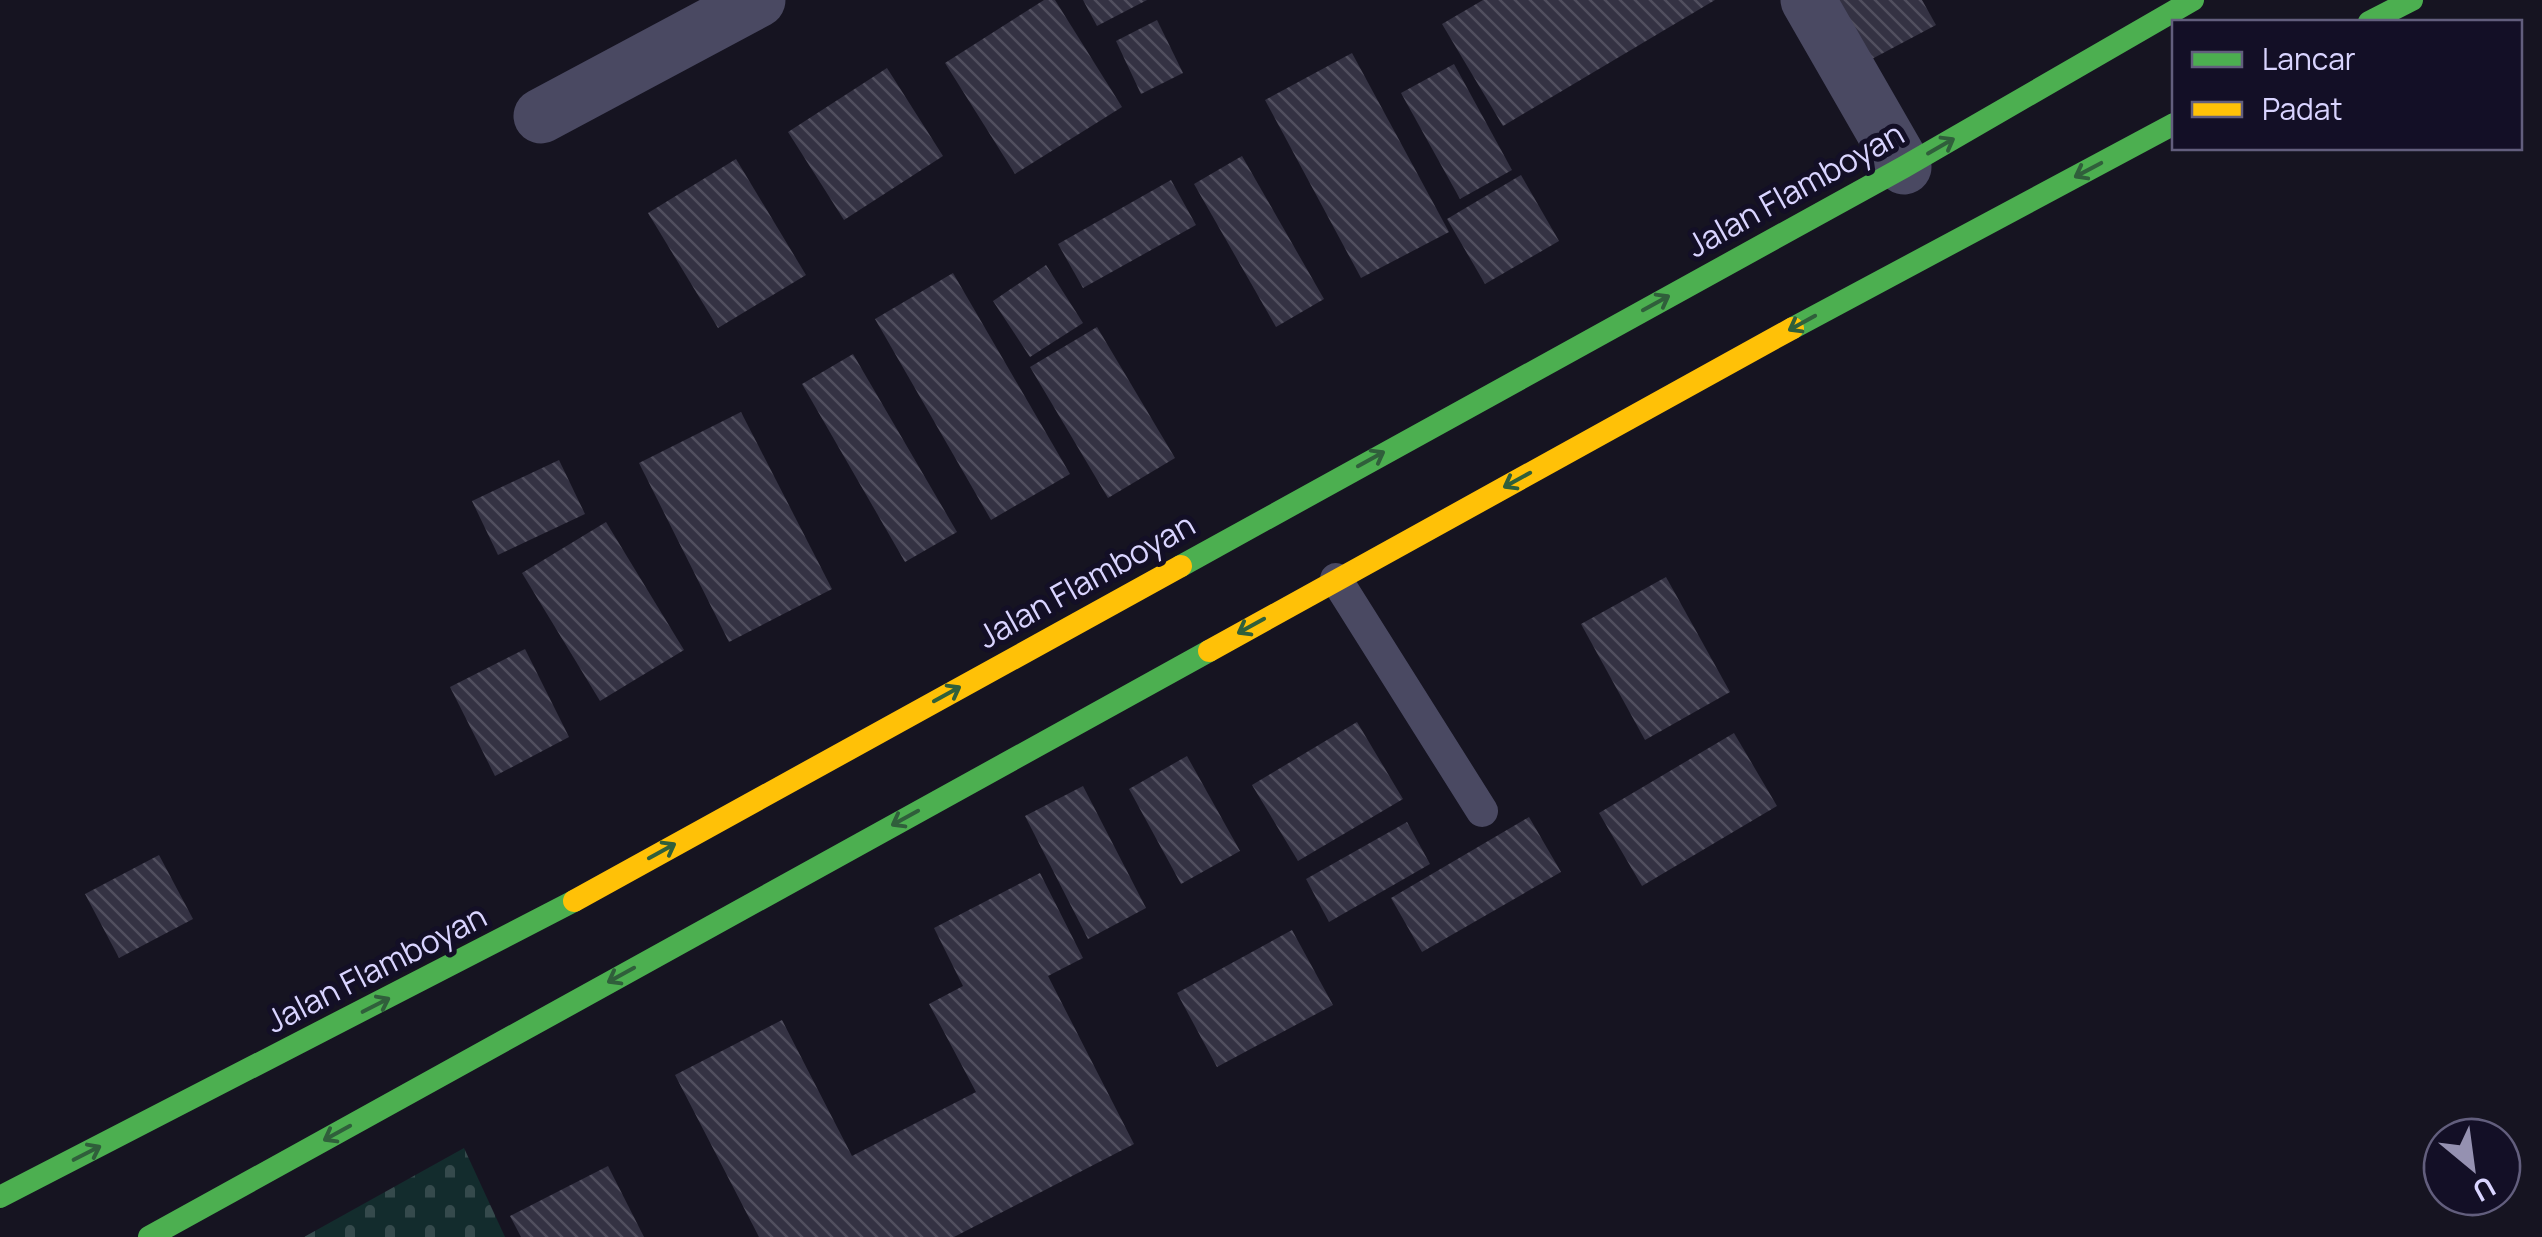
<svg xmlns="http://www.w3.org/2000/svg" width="2542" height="1237" font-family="Manrope,sans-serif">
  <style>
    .cemetery { fill: url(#cemetery-stones) }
    .building { fill: url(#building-back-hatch) }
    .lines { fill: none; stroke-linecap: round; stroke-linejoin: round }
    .lane { stroke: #4a4962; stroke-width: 32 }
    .street { stroke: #4a4962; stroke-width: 55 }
    .fast { stroke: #4caf50; stroke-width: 22 }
    .slow { stroke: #ffc107; stroke-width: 22 }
    .oneway { stroke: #305f3b }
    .labels { text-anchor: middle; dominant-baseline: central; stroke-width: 10; stroke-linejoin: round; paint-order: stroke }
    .street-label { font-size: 32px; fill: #d9d4ff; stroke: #130f26 }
  </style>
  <defs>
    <pattern id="cemetery-stones" width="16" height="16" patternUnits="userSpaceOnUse" patternTransform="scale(2.5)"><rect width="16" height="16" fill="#132c2d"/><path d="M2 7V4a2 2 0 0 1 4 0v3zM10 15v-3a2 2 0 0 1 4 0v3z" fill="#354a4c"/></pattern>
    <pattern id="building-back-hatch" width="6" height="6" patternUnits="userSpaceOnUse" patternTransform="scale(2.5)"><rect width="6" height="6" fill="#343243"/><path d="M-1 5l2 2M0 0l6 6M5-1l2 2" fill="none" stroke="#514f5f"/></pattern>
  </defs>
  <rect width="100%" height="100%" fill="#161421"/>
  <path class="cemetery" d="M464 1148 505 1237H304Z"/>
  <g class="building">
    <path d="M1044 0H1055L1122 107 1015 174 945 63Z"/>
    <path d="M1083 0H1147L1097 26Z"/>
    <path d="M1483 0H1715L1503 126 1442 24Z"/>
    <path d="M1817 0H1922L1936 25 1853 69Z"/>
    <path d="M1157 20 1183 73 1141 94 1116 41Z"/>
    <path d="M1352 53 1449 232 1361 278 1265 100Z"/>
    <path d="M1454 64 1512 170 1460 199 1401 93Z"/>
    <path d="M887 68 943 156 844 220 788 132Z"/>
    <path d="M1242 156 1324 299 1276 327 1194 184Z"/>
    <path d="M736 159 806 275 718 328 648 213Z"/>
    <path d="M1521 175 1559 241 1485 284 1447 219Z"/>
    <path d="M1171 180 1196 225 1083 288 1058 244Z"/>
    <path d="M1046 265 1083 323 1030 357 993 301Z"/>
    <path d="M953 273 1070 474 991 520 875 319Z"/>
    <path d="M1097 327 1175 458 1108 498 1030 367Z"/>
    <path d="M853 354 957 532 905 562 802 384Z"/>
    <path d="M741 412 832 589 729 642 639 463Z"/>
    <path d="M559 460 585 514 498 555 472 501Z"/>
    <path d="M606 522 684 650 600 701 522 573Z"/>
    <path d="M1666 577 1730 692 1645 740 1581 624Z"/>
    <path d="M525 649 569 737 495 776 450 687Z"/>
    <path d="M1357 722 1403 799 1298 861 1252 785Z"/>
    <path d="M1734 733 1777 806 1642 886 1599 813Z"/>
    <path d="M1187 756 1240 851 1181 884 1129 789Z"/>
    <path d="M1083 786 1146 908 1088 939 1025 816Z"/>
    <path d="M1529 817 1561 872 1422 952 1391 898Z"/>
    <path d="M1407 822 1430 864 1329 922 1306 879Z"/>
    <path d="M159 855 193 919 119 958 85 894Z"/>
    <path d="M1040 873 1083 958 1048 976 1134 1144 954 1237H759L675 1075 782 1020 852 1156 976 1092 929 1004 963 986 934 928Z"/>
    <path d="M1292 930 1333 1005 1217 1067 1177 993Z"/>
    <path d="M608 1166 644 1237H521L510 1216Z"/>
  </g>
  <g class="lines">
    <path class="lane" d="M1336 579 1482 811"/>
    <g class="street">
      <path d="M1808 0 1904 167"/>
      <path d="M541 116 758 0"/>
    </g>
    <g class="fast">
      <path d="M2369 22 2412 0"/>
      <path d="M1793 328 2174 124"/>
      <path d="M1181 566 1904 167 2193 0"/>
      <path d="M0 1197 574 901"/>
      <path d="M149 1237 1209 651"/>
    </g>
    <g class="slow">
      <path d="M1209 651 1793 328"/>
      <path d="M574 901 1181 566"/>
    </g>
  </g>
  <defs><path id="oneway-shaft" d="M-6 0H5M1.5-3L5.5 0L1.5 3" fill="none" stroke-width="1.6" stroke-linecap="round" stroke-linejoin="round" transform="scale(2.5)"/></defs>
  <g class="oneway">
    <use href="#oneway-shaft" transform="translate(1941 146) rotate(-30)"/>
    <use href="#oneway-shaft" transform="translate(2088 170) rotate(152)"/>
    <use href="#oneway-shaft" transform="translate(1656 303) rotate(-29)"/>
    <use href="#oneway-shaft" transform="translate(1802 323) rotate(151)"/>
    <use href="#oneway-shaft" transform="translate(1371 459) rotate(-29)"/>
    <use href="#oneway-shaft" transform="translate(1517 480) rotate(151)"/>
    <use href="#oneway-shaft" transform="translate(1251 626) rotate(151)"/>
    <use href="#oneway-shaft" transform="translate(947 694) rotate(-29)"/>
    <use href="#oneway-shaft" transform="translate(905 818) rotate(151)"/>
    <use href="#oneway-shaft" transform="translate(662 851) rotate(-29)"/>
    <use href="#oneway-shaft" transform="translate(621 975) rotate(151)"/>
    <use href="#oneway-shaft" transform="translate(376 1005) rotate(-27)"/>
    <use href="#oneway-shaft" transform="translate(337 1133) rotate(151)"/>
    <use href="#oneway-shaft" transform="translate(87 1153) rotate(-27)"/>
  </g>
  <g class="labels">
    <g class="street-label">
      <text transform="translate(1795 189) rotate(-29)">Jalan Flamboyan</text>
      <text transform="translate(1086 580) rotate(-29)">Jalan Flamboyan</text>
      <text transform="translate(376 968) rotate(-27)">Jalan Flamboyan</text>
    </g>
  </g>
  <rect x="2172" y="20" width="350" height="130" fill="#130f26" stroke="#625e7d" stroke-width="2.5"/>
  <rect x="2192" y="52" width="50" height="15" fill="#4caf50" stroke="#625e7d" stroke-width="2.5"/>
  <text x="2262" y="70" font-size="30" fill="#d9d4ff">Lancar</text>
  <rect x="2192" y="102" width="50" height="15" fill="#ffc107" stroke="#625e7d" stroke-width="2.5"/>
  <text x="2262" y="120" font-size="30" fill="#d9d4ff">Padat</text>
  <g transform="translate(2472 1167) rotate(151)"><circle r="48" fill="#130f26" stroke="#625e7d" stroke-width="2.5"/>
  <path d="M0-8L18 38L0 25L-18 38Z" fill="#9591b1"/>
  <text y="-15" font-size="28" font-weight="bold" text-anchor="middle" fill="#d9d4ff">U</text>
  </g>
</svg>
